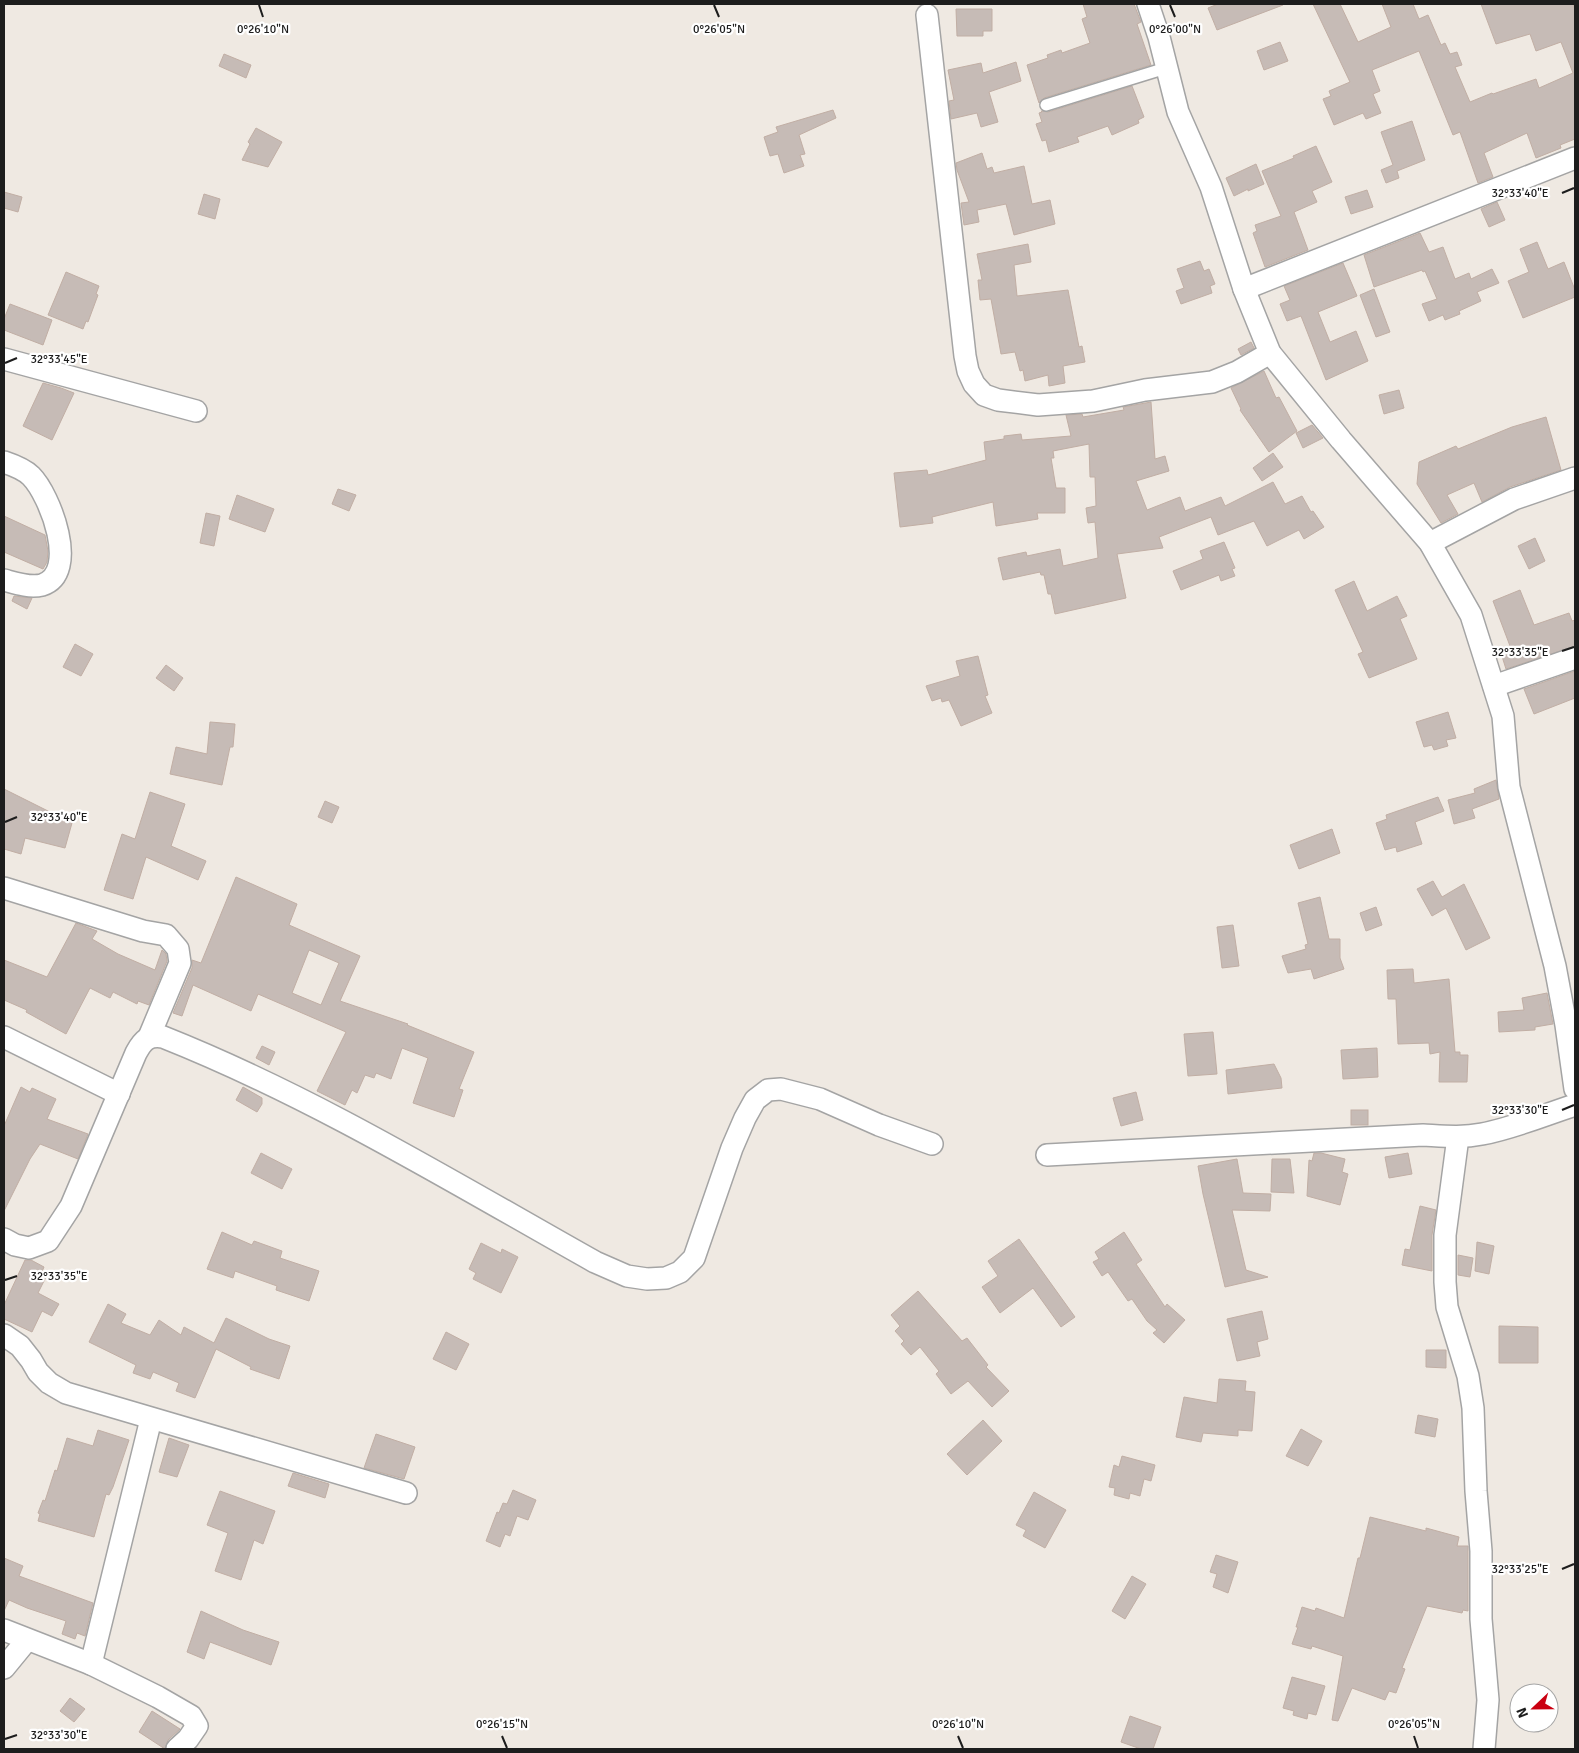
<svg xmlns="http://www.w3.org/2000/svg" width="1579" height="1753" font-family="Signika,sans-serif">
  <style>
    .building { fill: #c6bbb6; stroke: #c1aea4; fill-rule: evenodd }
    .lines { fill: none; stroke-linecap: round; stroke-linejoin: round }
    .service-casing { stroke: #a4a4a4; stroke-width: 14 }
    .minor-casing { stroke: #a4a4a4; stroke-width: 24 }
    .service { stroke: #fff; stroke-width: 11 }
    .minor { stroke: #fff; stroke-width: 21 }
    .ticks { fill: none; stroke: #1d1d1d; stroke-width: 2 }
    .ticks-label { font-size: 12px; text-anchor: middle; fill: #1d1d1d; stroke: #fff; stroke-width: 4.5; stroke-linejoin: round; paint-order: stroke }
  </style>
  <rect width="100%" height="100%" fill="#efe9e2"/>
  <g class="building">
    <path d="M1083 4H1134L1141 22 1137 24 1151 65 1044 98 1039 103 1027 65 1048 58 1047 55 1061 50 1062 53 1090 43 1082 19 1087 17Z"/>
    <path d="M1218 4H1282L1283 5 1217 30 1208 8Z"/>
    <path d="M1313 4H1340L1358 42 1391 27 1382 4H1413L1419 19 1428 15 1441 45 1445 43 1450 54 1457 52 1462 65 1455 67 1470 102 1492 93 1493 94 1536 79 1539 88 1573 73 1561 42 1536 51 1530 34 1496 44 1481 4H1573L1575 10V139L1560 145 1561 148 1536 158 1527 133 1484 153 1493 177 1478 183 1460 132 1453 135 1419 51 1372 70 1380 91 1373 94 1381 113 1366 119 1363 113 1334 125 1323 99 1331 96 1329 91 1350 82Z"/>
    <path d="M956 9H992V31H983V36H957Z"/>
    <path d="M1280 42 1288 61 1264 70 1257 51Z"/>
    <path d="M224 54 251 65 246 78 219 66Z"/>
    <path d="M1016 62 1021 81 989 92 998 122 981 127 977 113 951 119 949 101 954 100 948 70 981 63 983 73Z"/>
    <path d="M1132 86 1144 117 1138 120 1139 123 1112 135 1108 126 1077 137 1079 142 1049 152 1046 140 1042 141 1036 124 1042 122 1039 113 1042 112 1041 111 1048 112Z"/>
    <path d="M833 110 836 118 799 135 805 154 800 155 804 166 784 173 778 154 770 156 764 137 778 132 776 127Z"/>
    <path d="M1412 121 1425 160 1397 171 1399 178 1386 183 1381 170 1393 165 1381 132Z"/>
    <path d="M256 128 282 142 268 167 242 160 250 144 248 142Z"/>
    <path d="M1316 146 1332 182 1312 191 1317 202 1294 212 1308 250 1265 267 1253 233 1257 231 1255 225 1281 216 1262 171 1294 158 1293 156Z"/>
    <path d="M982 153 987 169 992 167 994 173 1024 166 1032 204 1050 200 1055 224 1014 235 1006 204 977 210 979 222 964 225 961 203 969 202 957 170 956 163Z"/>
    <path d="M1256 164 1264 184 1248 191V189L1234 196 1226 178Z"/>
    <path d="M1367 190 1373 207 1351 214 1345 197Z"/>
    <path d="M4 192 22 197 18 212 4 208Z"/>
    <path d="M204 194 220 199 215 219 198 214Z"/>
    <path d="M1497 202 1505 220 1489 227 1481 209Z"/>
    <path d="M1420 233 1429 252 1443 247 1455 279 1469 273 1471 279 1492 269 1499 283 1477 292 1481 301 1459 311 1460 314 1445 320 1443 315 1429 321 1422 304 1437 299 1425 271 1423 272 1422 270 1374 287 1364 255Z"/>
    <path d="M1537 242 1548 269 1564 262 1575 290V297L1523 318 1508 281 1529 272 1520 249Z"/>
    <path d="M1028 244 1031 262 1014 265 1017 296 1068 290 1079 347 1082 346 1085 362 1063 366 1065 383 1049 386 1048 375 1025 381 1023 370 1020 371 1015 352 1001 354 991 299 980 300 978 280H982L977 254Z"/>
    <path d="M1200 261 1204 271 1209 269 1215 284 1210 286 1212 293 1181 304 1176 291 1184 288 1177 269Z"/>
    <path d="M1343 263 1357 296 1318 312 1330 342 1356 331 1368 361 1326 380 1301 316 1287 321 1280 304 1290 300 1284 286Z"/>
    <path d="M66 272 99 286 96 294 98 295 88 322 86 321 83 329 48 315Z"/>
    <path d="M1374 289 1390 332 1376 337 1360 295Z"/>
    <path d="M10 304 52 320 43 345 4 330V319Z"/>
    <path d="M1251 342 1254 348 1241 355 1238 349Z"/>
    <path d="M1264 371 1276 398 1279 397 1297 431 1269 452 1240 410 1241 409 1231 388Z"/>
    <path d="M43 383 61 388 74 393 52 440 23 426Z"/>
    <path d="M1399 390 1404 408 1384 414 1379 395Z"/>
    <path d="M1151 402 1155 459 1165 456 1169 471 1136 481 1147 510 1180 497 1185 511 1221 497 1225 506 1273 482 1285 504 1302 496 1311 512 1313 511 1324 527 1304 539 1299 530 1267 546 1254 521 1218 535 1211 517 1159 537 1163 548 1117 554 1126 598 1055 614 1051 594H1048L1044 575H1041L1040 572 1003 580 998 558 1026 552 1027 556 1060 549 1063 566 1098 558 1095 522 1088 523 1086 508 1096 506 1095 477H1090L1089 444 1053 451 1054 458H1051L1056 488H1065V513H1037L1038 519 996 526 993 502 932 517 933 523 900 527 894 473 927 470 928 475 986 460 984 442 1004 439V436L1021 434 1022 440 1071 436 1066 415 1082 414 1083 417 1124 410 1123 407Z"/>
    <path d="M1546 417 1561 470 1510 487 1482 502 1474 483 1447 495 1458 514 1441 523 1417 484 1419 462 1456 446 1458 449 1512 427Z"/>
    <path d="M1312 425 1323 438 1303 448 1296 433Z"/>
    <path d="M1273 453 1283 467 1262 481 1253 468Z"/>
    <path d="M338 489 356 495 349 511 332 504Z"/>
    <path d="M237 495 274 509 265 532 229 519Z"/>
    <path d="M206 513 220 516 214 546 200 543Z"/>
    <path d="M4 516 45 535 48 551 47 562 43 569 4 552Z"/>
    <path d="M1535 538 1545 561 1529 569 1518 546Z"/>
    <path d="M1224 542 1235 568 1232 569 1235 576 1221 581 1219 575 1181 590 1173 571 1203 559 1200 551Z"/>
    <path d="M1354 581 1367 611 1397 596 1407 616 1400 619 1417 659 1369 678 1358 654 1363 652 1335 590Z"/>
    <path d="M1520 590 1534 625 1569 613 1572 621 1575 620V646L1506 669 1500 650 1510 646 1493 601Z"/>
    <path d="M14 596 32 598 27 609 12 601Z"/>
    <path d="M75 644 93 654 81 676 63 667Z"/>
    <path d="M978 656 988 695 985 696 992 713 961 726 949 700 942 702 941 698 932 701 926 686 960 676 956 661Z"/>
    <path d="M166 665 183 678 174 691 156 678Z"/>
    <path d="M1575 671V698L1534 714 1524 689Z"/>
    <path d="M1448 712 1456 738 1446 740 1448 746 1434 750 1432 745 1424 747 1416 722Z"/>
    <path d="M210 722 235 724 233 747H230L222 785 170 774 176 747 207 754Z"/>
    <path d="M1496 780 1499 799 1472 809 1475 818 1454 824 1448 800 1475 793 1474 789Z"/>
    <path d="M4 789 72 823 65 848 25 838 21 854 4 849Z"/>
    <path d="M150 792 185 804 171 846 206 861 198 880 146 857 133 899 104 890 122 834 135 839Z"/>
    <path d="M1438 797 1444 811 1415 822 1422 844 1397 852 1396 847 1385 850 1376 823 1387 819 1386 815Z"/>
    <path d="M325 801 339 807 332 823 318 817Z"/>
    <path d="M1332 829 1340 853 1299 869 1290 845Z"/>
    <path d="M236 877 297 904 289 925 360 956 340 1001 408 1024 407 1025 474 1052 459 1089 463 1090 454 1117 413 1103 428 1058 402 1048 391 1079 376 1073 374 1078 365 1075 357 1093 352 1090 345 1105 317 1091 346 1032 258 994 251 1011 193 985 182 1016 173 1013 192 968V960L201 963ZM309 950 339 963 321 1005 292 993Z"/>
    <path d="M1433 881 1442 897 1464 884 1490 938 1466 950 1446 908 1432 916 1417 889Z"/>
    <path d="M1320 897 1329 939H1340V958L1344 969 1314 979 1311 969 1288 973 1282 956 1306 949 1305 945 1308 944 1298 903Z"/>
    <path d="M1376 907 1382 925 1366 931 1360 913Z"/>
    <path d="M76 923 97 931 92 939 118 954 155 970 162 950 166 954 167 961 149 1005 138 1001 137 1004 113 992 110 998 90 988 66 1034 26 1012 27 1010 4 1000V960L47 977Z"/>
    <path d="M1233 925 1239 966 1222 968 1217 927Z"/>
    <path d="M1413 969 1414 983 1449 979 1455 1052H1460V1055H1468L1467 1082H1439L1440 1052 1430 1054 1429 1043 1398 1044 1396 999H1388L1387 970Z"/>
    <path d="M1547 993 1553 1024 1535 1027V1030L1499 1032 1498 1012 1524 1010 1522 998Z"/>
    <path d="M1213 1032 1217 1074 1188 1076 1184 1034Z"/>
    <path d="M262 1046 275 1052 269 1065 256 1058Z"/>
    <path d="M1377 1048 1378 1077 1343 1079 1341 1050Z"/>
    <path d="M1274 1064 1281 1078 1282 1088 1228 1094 1226 1070Z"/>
    <path d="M21 1087 30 1092 32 1088 56 1099 47 1119 88 1134 78 1159 40 1144 30 1159 4 1211V1126Z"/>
    <path d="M243 1087 262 1098V1104L257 1112 236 1100Z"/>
    <path d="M1136 1092 1143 1120 1121 1126 1113 1098Z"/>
    <rect x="1351" y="1110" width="17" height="15"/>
    <path d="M261 1153 292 1169 282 1189 251 1173Z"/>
    <path d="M1314 1153H1321L1345 1159 1342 1172 1348 1174 1340 1205 1307 1196 1309 1160 1312 1161Z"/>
    <path d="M1408 1153 1412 1174 1389 1178 1385 1157Z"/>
    <path d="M1237 1159 1243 1193 1271 1194 1270 1211 1232 1210 1246 1270 1268 1277 1225 1287 1203 1194 1198 1166Z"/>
    <path d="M1272 1159H1290L1294 1193 1271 1192Z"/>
    <path d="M1420 1206 1436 1210 1432 1235V1271L1402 1265 1405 1249 1410 1250Z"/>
    <path d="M222 1232 252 1245 254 1241 282 1251 280 1258 319 1271 309 1301 276 1290 277 1286 235 1271 233 1278 207 1269Z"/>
    <path d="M1124 1232 1142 1260 1136 1264 1165 1307 1167 1304 1185 1320 1164 1343 1153 1333 1157 1330 1147 1321 1132 1299 1128 1301 1108 1272 1102 1276 1093 1262 1099 1259 1095 1252Z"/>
    <path d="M1019 1239 1075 1317 1061 1327 1033 1288 1000 1313 982 1287 998 1276 988 1261Z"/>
    <path d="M1477 1242 1494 1246 1489 1274 1475 1271Z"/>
    <path d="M481 1243 501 1253 502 1249 518 1257 501 1293 473 1279 476 1273 469 1269Z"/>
    <path d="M1458 1255 1473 1258 1470 1277 1458 1275Z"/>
    <path d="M25 1260H31L44 1267 41 1274 46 1277 38 1293 59 1304 52 1316 42 1311 32 1332 4 1319V1305Z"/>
    <path d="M918 1291 962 1341 967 1338 988 1365 986 1367 1009 1391 992 1407 968 1381 951 1394 936 1374 939 1371 920 1347 911 1355 901 1344 904 1341 895 1331 900 1326 891 1315Z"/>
    <path d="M108 1304 126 1314 121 1323 150 1335 159 1320 181 1335 184 1327 214 1343 226 1318 269 1339 290 1346 279 1379 250 1369 251 1367 216 1349 195 1398 176 1391 179 1383 153 1372 150 1379 133 1373 136 1365 89 1342Z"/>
    <path d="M1262 1311 1268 1339 1257 1342 1260 1356 1237 1361 1227 1319Z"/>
    <path d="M1499 1326 1538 1327V1363H1499Z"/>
    <path d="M446 1332 469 1344 456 1370 433 1359Z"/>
    <path d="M1426 1350H1446V1368L1426 1367Z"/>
    <path d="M1219 1379 1246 1381 1245 1391 1255 1392 1252 1431 1238 1430V1436L1203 1433 1201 1442 1176 1437 1184 1397 1217 1403Z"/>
    <path d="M1418 1415 1438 1419 1435 1437 1415 1433Z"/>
    <path d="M983 1420 1002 1441 967 1475 947 1454Z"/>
    <path d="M1301 1429 1322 1441 1308 1466 1286 1456Z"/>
    <path d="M98 1430 129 1440 113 1487 109 1495 106 1494 94 1537 38 1521 40 1514 38 1513 43 1500 45 1501 55 1470 57 1471 67 1438 93 1446Z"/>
    <path d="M376 1434 415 1447 404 1479 364 1468Z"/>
    <path d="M169 1438 189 1445 177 1477 159 1472Z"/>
    <path d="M1122 1456 1155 1465 1151 1481 1144 1479 1140 1496 1130 1493 1129 1499 1114 1495 1115 1488 1109 1487 1114 1465 1119 1467Z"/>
    <path d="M293 1473 329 1484 325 1498 288 1486Z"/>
    <path d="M513 1490 536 1500 528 1520 517 1516 510 1536 505 1534 500 1547 486 1541 497 1512 499 1513 503 1503 507 1504Z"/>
    <path d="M220 1491 275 1511 263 1544 254 1540 241 1580 215 1571 228 1533 207 1525Z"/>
    <path d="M1034 1492 1066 1510 1045 1548 1023 1536 1026 1530 1016 1525Z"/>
    <path d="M1370 1517 1426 1531V1528L1459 1537 1457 1546H1468V1611L1463 1610 1462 1613 1427 1606 1402 1668 1405 1669 1396 1693 1389 1691 1385 1700 1352 1688 1338 1721 1332 1720 1343 1656 1312 1646 1311 1649 1292 1644 1298 1627H1296L1302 1607 1315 1611 1316 1608 1344 1618 1358 1558H1360Z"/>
    <path d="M1216 1555 1238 1562 1228 1593 1213 1587 1217 1574 1210 1572Z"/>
    <path d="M4 1558 23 1566 19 1576 93 1603 85 1636 77 1633 75 1639 62 1634 66 1621 27 1608 9 1600 4 1611Z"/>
    <path d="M1132 1576 1146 1584 1125 1619 1112 1611Z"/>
    <path d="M201 1611 243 1630 279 1642 271 1665 210 1642 204 1659 187 1652Z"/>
    <path d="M1292 1677 1325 1686 1316 1715 1308 1713 1307 1719 1293 1715 1294 1711 1283 1708Z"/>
    <path d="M70 1698 85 1709 74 1722 60 1711Z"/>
    <path d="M152 1711 180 1729 168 1740 165 1749 139 1732Z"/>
    <path d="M1130 1716 1161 1727 1153 1749H1141L1121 1742Z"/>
  </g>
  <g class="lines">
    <g class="service-casing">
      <path id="service" d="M1046 105 1166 68"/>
    </g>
    <g class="minor-casing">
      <g id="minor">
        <path d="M1148 4 1159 37 1178 112 1211 187 1244 289 1270 353 1341 440 1430 543 1471 615 1503 716 1509 787 1555 966 1566 1025 1575 1089"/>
        <path d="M927 15 965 356 968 371 974 384 984 395 998 400 1038 405 1093 401 1145 390 1212 382 1237 372 1270 353"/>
        <path d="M1244 289 1575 158"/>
        <path d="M4 359 196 411"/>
        <path d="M4 462C13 465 24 469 31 476 50 495 80 573 42 585 29 588 15 583 4 580"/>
        <path d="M1430 543 1514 499 1575 478"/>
        <path d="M1494 686 1575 658"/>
        <path d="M4 888 143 931 166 935 178 949 180 963 149 1037"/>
        <path d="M4 1037 119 1094"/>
        <path d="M1458 1137 1445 1235V1282L1447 1307 1468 1376 1473 1408 1476 1491 1481 1551V1619L1488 1700 1484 1749"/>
        <path d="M1047 1155 1423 1135C1443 1136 1462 1138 1482 1134 1514 1128 1544 1115 1575 1105"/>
        <path d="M4 1239 15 1245 29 1248 48 1241 71 1206 136 1053C143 1040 148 1035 163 1037 314 1097 454 1183 595 1262L627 1276 647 1279 666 1278 680 1272 694 1258 732 1148 745 1118 755 1100 768 1090 781 1089 820 1099 879 1125 932 1144"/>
        <path d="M4 1335 20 1346 31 1360 38 1372 49 1383 66 1393 406 1493"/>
        <path d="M4 1630 91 1664 158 1697 191 1716 197 1726 188 1739 177 1749"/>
        <path d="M91 1664 151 1419"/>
        <path d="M4 1668 27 1640"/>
      </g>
    </g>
    <use href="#service" class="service"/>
    <use href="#minor" class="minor"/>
  </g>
  <path class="ticks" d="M259 5 263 17M714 5 719 17M1170 5 1175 17M1562 193 1574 188M5 363 17 358M1562 651 1574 647M5 822 17 817M1562 1110 1574 1105M5 1280 17 1276M1562 1569 1574 1564M502 1736 507 1748M958 1736 963 1748M1414 1736 1418 1748M5 1739 17 1735"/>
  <g class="ticks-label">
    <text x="263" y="33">0°26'10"N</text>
    <text x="719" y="33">0°26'05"N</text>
    <text x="1175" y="33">0°26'00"N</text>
    <text x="1520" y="197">32°33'40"E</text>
    <text x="59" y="363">32°33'45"E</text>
    <text x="1520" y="656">32°33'35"E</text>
    <text x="59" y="821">32°33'40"E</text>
    <text x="1520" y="1114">32°33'30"E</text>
    <text x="59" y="1280">32°33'35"E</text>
    <text x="1520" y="1573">32°33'25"E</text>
    <text x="502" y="1728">0°26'15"N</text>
    <text x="958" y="1728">0°26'10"N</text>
    <text x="1414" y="1728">0°26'05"N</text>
    <text x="59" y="1739">32°33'30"E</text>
  </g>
  <rect width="1579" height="1753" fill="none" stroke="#1d1d1d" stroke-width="10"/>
  <g transform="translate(1534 1708) rotate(248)"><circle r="24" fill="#ffffff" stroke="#a5a5a5"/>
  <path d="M0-4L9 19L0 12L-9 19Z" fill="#ca0011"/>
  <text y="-8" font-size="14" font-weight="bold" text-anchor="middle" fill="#1d1d1d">N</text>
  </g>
</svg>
